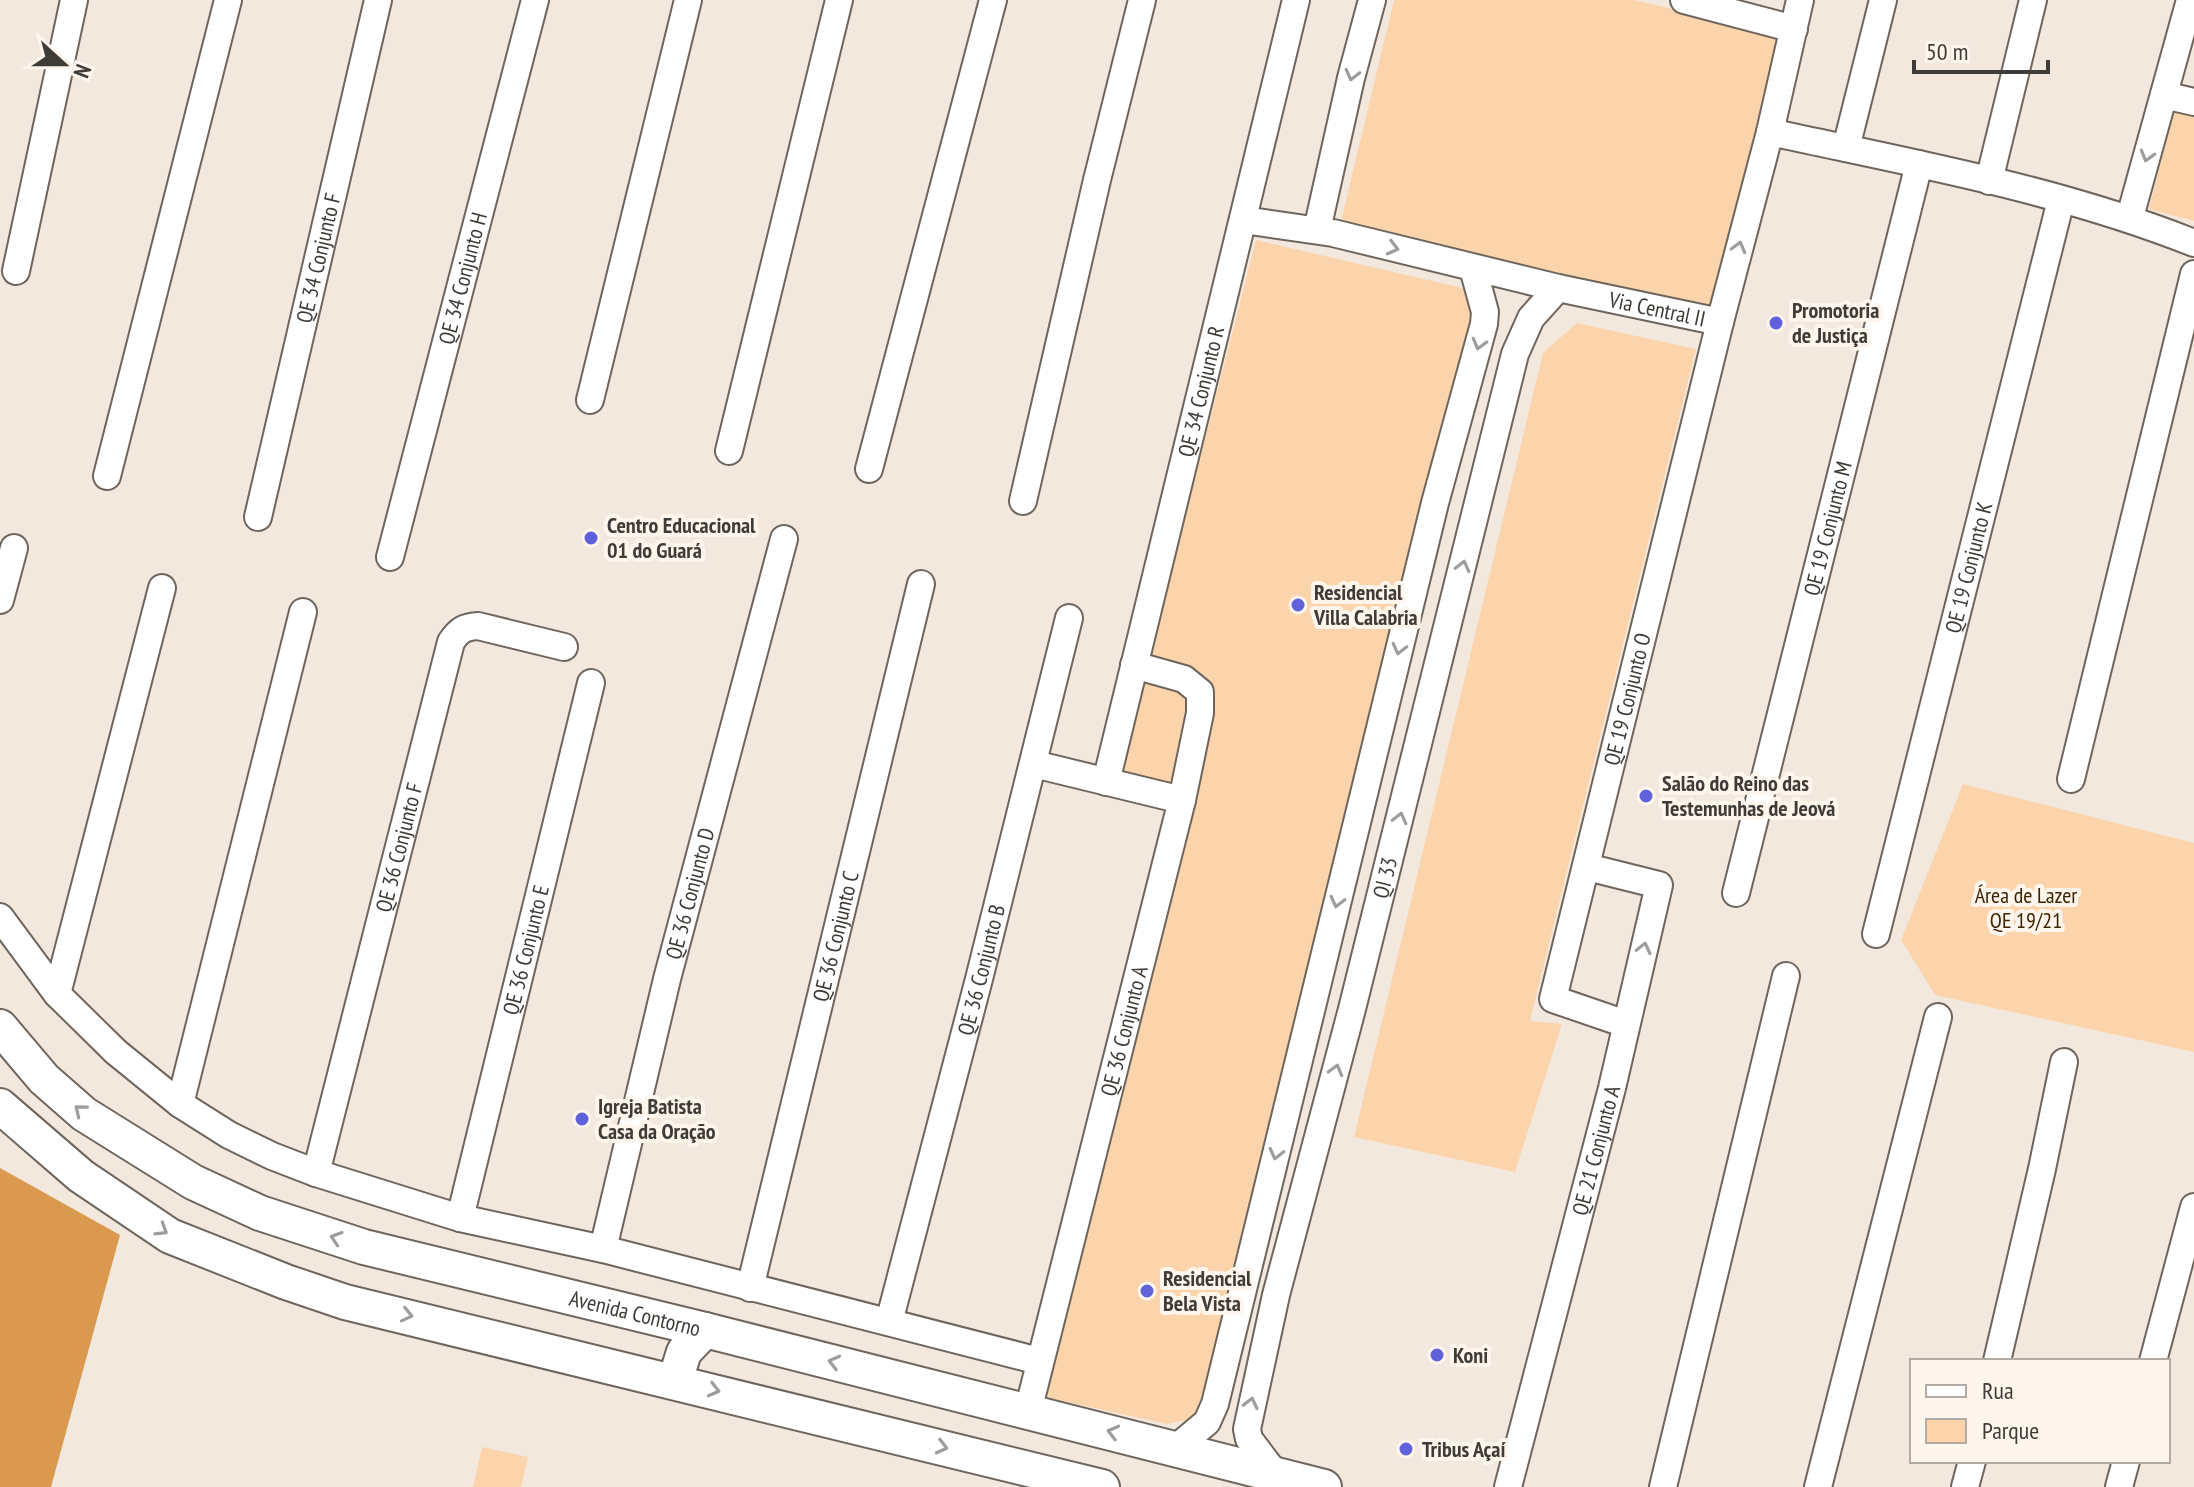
<svg xmlns="http://www.w3.org/2000/svg" width="2194" height="1487" font-family="'PT Sans Narrow',sans-serif">
  <style>
    .green { fill: #fcd4ab }
    .forest { fill: #da994e }
    .lines { fill: none; stroke-linecap: round; stroke-linejoin: round }
    .minor-casing { stroke: #6e655c; stroke-width: 30 }
    .major-casing { stroke: #6e655c; stroke-width: 38 }
    .minor { stroke: #fff; stroke-width: 26 }
    .major { stroke: #fff; stroke-width: 34 }
    .oneway { stroke: #9f9d9b }
    .poi-dot { fill: #5f62da; stroke: #fef6ed; stroke-width: 3 }
    .labels { text-anchor: middle; dominant-baseline: central; stroke-width: 8; stroke-linejoin: round; paint-order: stroke }
    .street-label { font-size: 22px; fill: #3f3b37; stroke: #fef6ed }
    .poi-label { font-size: 22px; font-weight: bold; fill: #3f3b37; stroke: #fef6ed; text-anchor: start }
    .park-label { font-size: 22px; fill: #3d2302; stroke: #fef6ed }
  </style>
  <rect width="100%" height="100%" fill="#f2e8de"/>
  <g class="green">
    <path d="M1394 0H1634L1774 32 1784 46 1721 309 1697 320 1351 233 1341 221Z"/>
    <path d="M2174 110 2194 115V221L2149 209Z"/>
    <path d="M1256 240 1467 289 1476 323 1206 1388 1192 1419 1167 1424 1049 1398 1045 1377 1196 791 1119 775Z"/>
    <path d="M1577 323 1696 349 1530 1021 1562 1024 1515 1172 1354 1137 1543 353Z"/>
    <path d="M1963 784 2194 843V1052L1935 995 1901 940Z"/>
    <path d="M482 1447 528 1457 521 1487H473Z"/>
  </g>
  <path class="forest" d="M0 1168 120 1235 51 1487H0Z"/>
  <g class="lines">
    <g class="minor-casing">
      <g id="minor">
        <path d="M1684 0 1794 29"/>
        <path d="M2164 95 2194 102"/>
        <path d="M1770 132C1912 163 2058 189 2194 243"/>
        <path d="M1846 148 1883 0"/>
        <path d="M1989 181 2033 0"/>
        <path d="M2130 217 2190 0"/>
        <path id="s1" d="M1243 220 1333 233 1558 288 1720 322"/>
        <path d="M1317 230 1351 78 1372 0"/>
        <path d="M16 271 74 0"/>
        <path d="M590 400 688 0"/>
        <path d="M729 451 839 0"/>
        <path d="M869 469 993 0"/>
        <path d="M107 476 228 0"/>
        <path d="M1023 501 1097 180 1142 0"/>
        <path id="s2" d="M258 517 378 0"/>
        <path id="s3" d="M390 557 535 0"/>
        <path d="M0 600 14 548"/>
        <path d="M1134 665 1184 679 1200 692V713L1182 800"/>
        <path d="M2071 779 2194 274"/>
        <path id="s4" d="M1106 782 1296 0"/>
        <path id="s5" d="M1736 893 1919 164"/>
        <path d="M0 917 57 994 116 1052 180 1104 229 1135 272 1156 316 1173 460 1218 603 1249 1039 1361"/>
        <path id="s6" d="M1876 934 2061 200"/>
        <path d="M57 994 162 588"/>
        <path id="s7" d="M1626 1024 1553 999 1720 322 1770 132 1800 0"/>
        <path d="M180 1104 303 612"/>
        <path id="s8" d="M316 1173 451 642C459 630 464 627 478 626L564 647"/>
        <path id="s9" d="M460 1218 591 683"/>
        <path id="s10" d="M603 1249 667 979 784 539"/>
        <path id="s11" d="M750 1288 921 584"/>
        <path id="s12" d="M889 1322 979 979 1069 618"/>
        <path d="M1997 1361 2042 1169 2064 1062"/>
        <path d="M2153 1361 2194 1207"/>
        <path id="s13" d="M1028 1411 1182 800 1034 764"/>
        <path d="M1176 1448 1207 1422 1215 1404 1435 503 1484 324 1485 312 1473 268"/>
        <path id="s14" d="M1274 1472 1249 1439 1247 1429 1276 1295 1352 1009 1515 354 1531 318 1558 288"/>
        <path id="s15" d="M1508 1487 1612 1088 1659 885 1587 867"/>
        <path d="M1663 1487 1786 976"/>
        <path d="M1818 1487 1938 1017"/>
        <path d="M1965 1487 1972 1461"/>
        <path d="M2119 1487 2126 1461"/>
      </g>
    </g>
    <g class="major-casing">
      <g id="major">
        <path id="s16" d="M0 1027 44 1079 84 1114 193 1182 260 1213 364 1247 705 1330 1324 1487"/>
        <path d="M0 1106 81 1176 170 1236 286 1282 345 1302 1102 1487"/>
        <path d="M675 1381 684 1352 705 1330"/>
      </g>
    </g>
    <use href="#minor" class="minor"/>
    <use href="#major" class="major"/>
  </g>
  <defs><path id="oneway-chevron" d="M-2-3.5L2.5 0L-2 3.5" fill="none" stroke-width="1.6" stroke-linecap="round" stroke-linejoin="round" transform="scale(2)"/></defs>
  <g class="oneway">
    <use href="#oneway-chevron" transform="translate(1352 75) rotate(104)"/>
    <use href="#oneway-chevron" transform="translate(2147 156) rotate(106)"/>
    <use href="#oneway-chevron" transform="translate(1739 247) rotate(-75)"/>
    <use href="#oneway-chevron" transform="translate(1393 248) rotate(14)"/>
    <use href="#oneway-chevron" transform="translate(1479 344) rotate(105)"/>
    <use href="#oneway-chevron" transform="translate(1463 566) rotate(-76)"/>
    <use href="#oneway-chevron" transform="translate(1399 649) rotate(104)"/>
    <use href="#oneway-chevron" transform="translate(1400 818) rotate(-76)"/>
    <use href="#oneway-chevron" transform="translate(1337 902) rotate(104)"/>
    <use href="#oneway-chevron" transform="translate(1644 948) rotate(-77)"/>
    <use href="#oneway-chevron" transform="translate(1336 1070) rotate(-75)"/>
    <use href="#oneway-chevron" transform="translate(80 1110) rotate(-141)"/>
    <use href="#oneway-chevron" transform="translate(1276 1154) rotate(104)"/>
    <use href="#oneway-chevron" transform="translate(162 1230) rotate(32)"/>
    <use href="#oneway-chevron" transform="translate(336 1238) rotate(-162)"/>
    <use href="#oneway-chevron" transform="translate(407 1315) rotate(13)"/>
    <use href="#oneway-chevron" transform="translate(834 1362) rotate(-166)"/>
    <use href="#oneway-chevron" transform="translate(714 1390) rotate(14)"/>
    <use href="#oneway-chevron" transform="translate(1251 1403) rotate(-77)"/>
    <use href="#oneway-chevron" transform="translate(1113 1432) rotate(-166)"/>
    <use href="#oneway-chevron" transform="translate(942 1447) rotate(14)"/>
  </g>
  <g class="poi-dot">
    <circle cx="1776" cy="323" r="8"/>
    <circle cx="591" cy="538" r="8"/>
    <circle cx="1298" cy="605" r="8"/>
    <circle cx="1646" cy="796" r="8"/>
    <circle cx="582" cy="1119" r="8"/>
    <circle cx="1147" cy="1291" r="8"/>
    <circle cx="1437" cy="1355" r="8"/>
    <circle cx="1406" cy="1449" r="8"/>
  </g>
  <g class="labels">
    <g class="street-label">
      <text stroke="none"><textPath href="#s2" startOffset="266">QE 34 Conjunto F</textPath></text>
      <text stroke="none"><textPath href="#s3" startOffset="288">QE 34 Conjunto H</textPath></text>
      <text stroke="none"><textPath href="#s1" startOffset="424">Via Central II</textPath></text>
      <text stroke="none"><textPath href="#s4" startOffset="402">QE 34 Conjunto R</textPath></text>
      <text stroke="none"><textPath href="#s5" startOffset="376">QE 19 Conjunto M</textPath></text>
      <text stroke="none"><textPath href="#s6" startOffset="378">QE 19 Conjunto K</textPath></text>
      <text stroke="none"><textPath href="#s7" startOffset="386">QE 19 Conjunto O</textPath></text>
      <text stroke="none"><textPath href="#s8" startOffset="336">QE 36 Conjunto F</textPath></text>
      <text stroke="none"><textPath href="#s14" startOffset="620">QI 33</textPath></text>
      <text stroke="none"><textPath href="#s10" startOffset="366">QE 36 Conjunto D</textPath></text>
      <text stroke="none"><textPath href="#s11" startOffset="362">QE 36 Conjunto C</textPath></text>
      <text stroke="none"><textPath href="#s9" startOffset="276">QE 36 Conjunto E</textPath></text>
      <text stroke="none"><textPath href="#s12" startOffset="364">QE 36 Conjunto B</textPath></text>
      <text stroke="none"><textPath href="#s13" startOffset="392">QE 36 Conjunto A</textPath></text>
      <text stroke="none"><textPath href="#s15" startOffset="348">QE 21 Conjunto A</textPath></text>
      <text stroke="none"><textPath href="#s16" startOffset="712">Avenida Contorno</textPath></text>
    </g>
    <g class="poi-label">
      <text x="1792" y="310">Promotoria<tspan x="1792" dy="25">de Justiça</tspan></text>
      <text x="607" y="525">Centro Educacional<tspan x="607" dy="25">01 do Guará</tspan></text>
      <text x="1314" y="592">Residencial<tspan x="1314" dy="25">Villa Calabria</tspan></text>
      <text x="1662" y="783">Salão do Reino das<tspan x="1662" dy="25">Testemunhas de Jeová</tspan></text>
      <text x="598" y="1106">Igreja Batista<tspan x="598" dy="25">Casa da Oração</tspan></text>
      <text x="1163" y="1278">Residencial<tspan x="1163" dy="25">Bela Vista</tspan></text>
      <text x="1453" y="1355">Koni</text>
      <text x="1422" y="1449">Tribus Açaí</text>
    </g>
    <g class="park-label">
      <text x="2026" y="895">Área de Lazer<tspan x="2026" dy="25">QE 19/21</tspan></text>
    </g>
  </g>
  <rect x="1910" y="1359" width="260" height="104" fill="#fef6ed" stroke="#b2aba4" stroke-width="2"/>
  <rect x="1926" y="1385" width="40" height="12" fill="#ffffff" stroke="#b2aba4" stroke-width="2"/>
  <text x="1982" y="1399" font-size="24" fill="#3f3b37">Rua</text>
  <rect x="1926" y="1419" width="40" height="24" fill="#fcd4ab" stroke="#b2aba4" stroke-width="2"/>
  <text x="1982" y="1439" font-size="24" fill="#3f3b37">Parque</text>
  <g transform="translate(64 64) rotate(111)" stroke="#fef6ed" stroke-width="6" paint-order="stroke">
  <path d="M0-6L14 30L0 20L-14 30Z" fill="#3f3b37"/>
  <text y="-12" font-size="22" font-weight="bold" text-anchor="middle" fill="#3f3b37">N</text>
  </g>
  <path d="M1914 60v12h134v-12" fill="none" stroke="#3f3b37" stroke-width="4"/>
  <text x="1926" y="60" font-size="24" fill="#3f3b37" stroke="#fef6ed" stroke-width="6" paint-order="stroke">50 m</text>
</svg>
